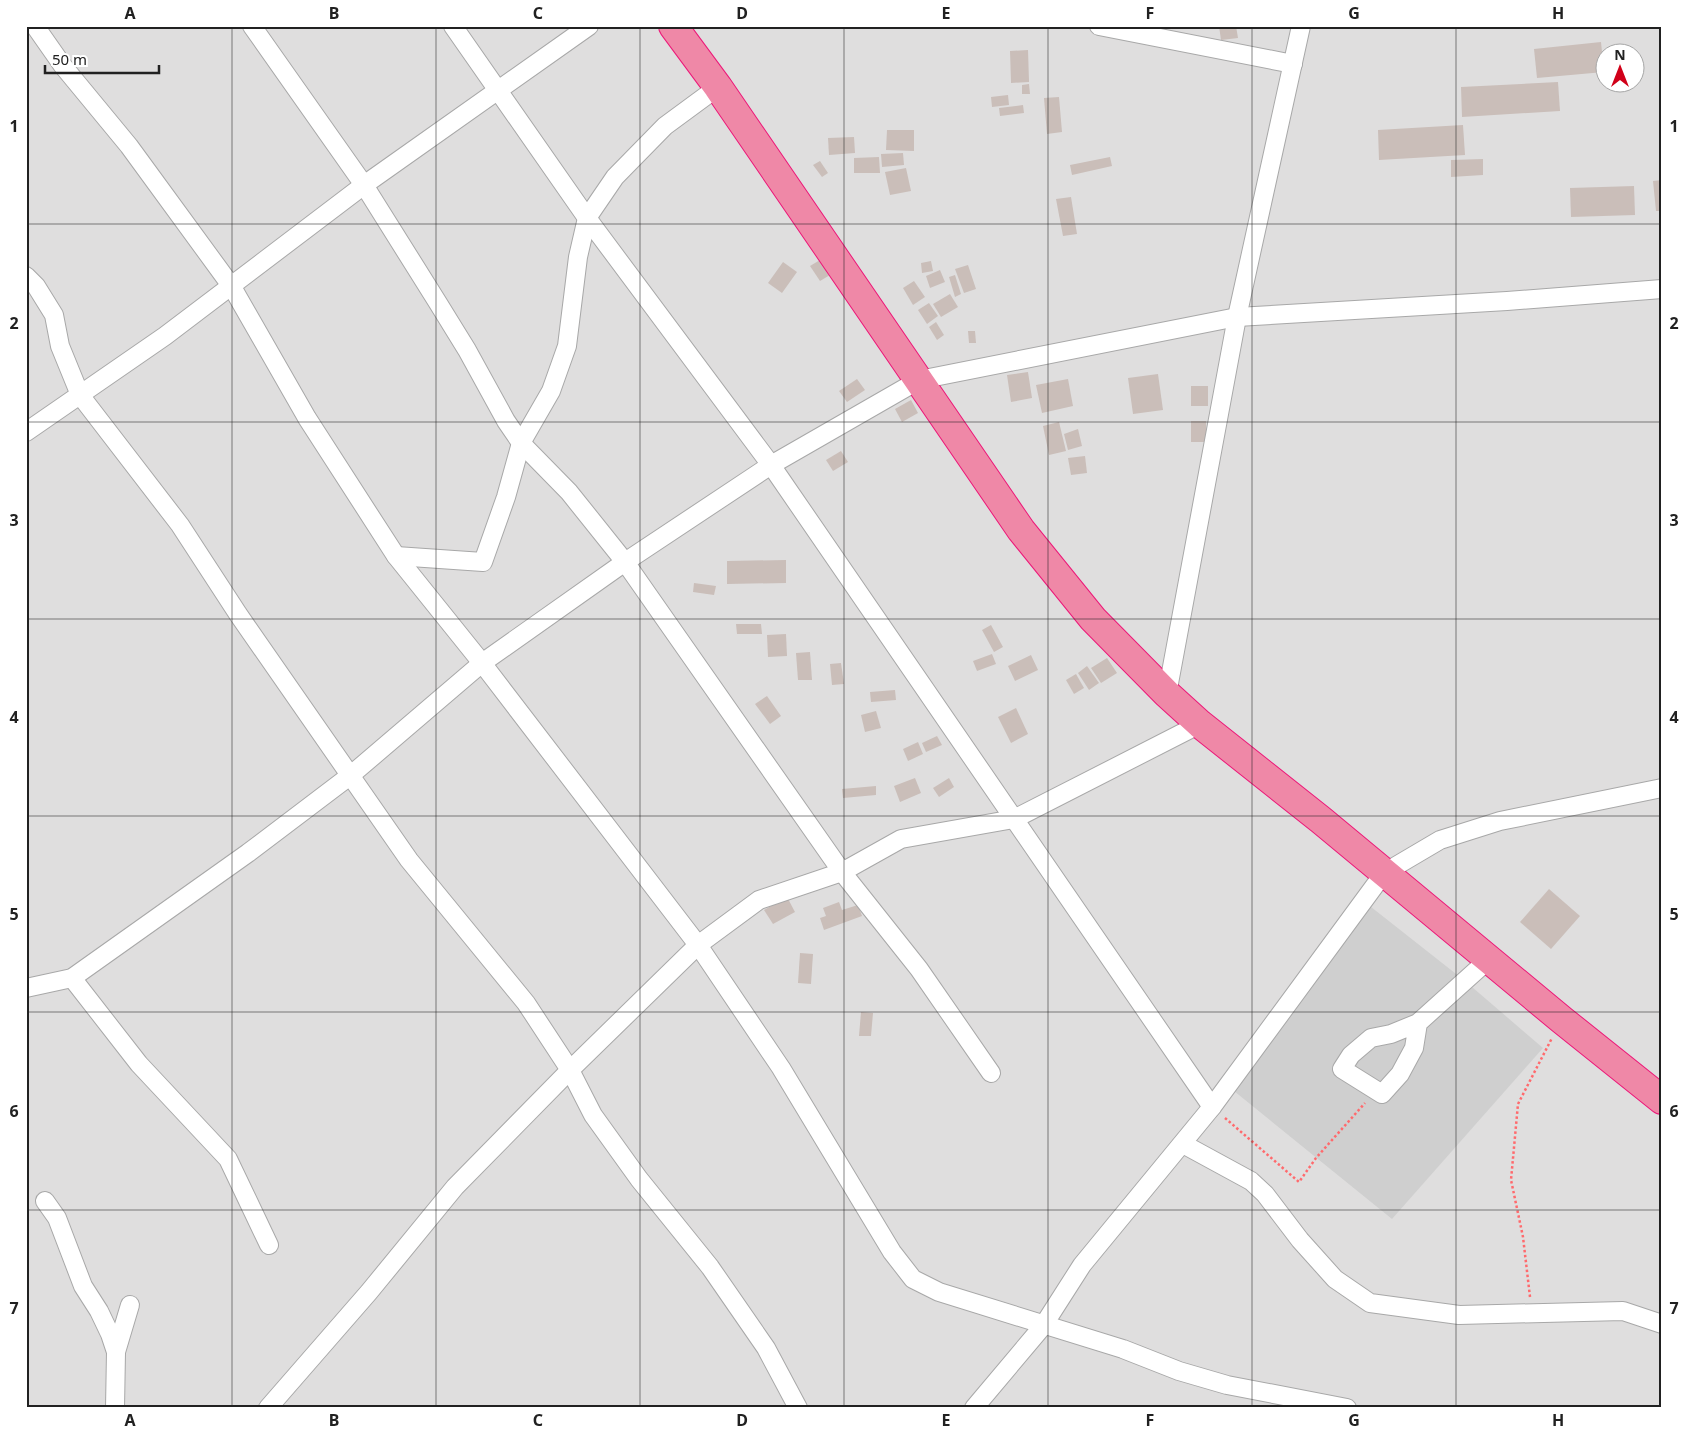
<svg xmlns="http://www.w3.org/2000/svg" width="1688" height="1434" font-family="'Noto Sans',sans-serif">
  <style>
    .residential { fill: #dfdede; fill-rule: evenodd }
    .religious { fill: #cfcfcf }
    .building { fill: #cabeb9 }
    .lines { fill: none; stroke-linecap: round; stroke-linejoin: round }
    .street-casing { stroke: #a8a8a8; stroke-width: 20 }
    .highway-casing { stroke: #ec1879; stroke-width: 30 }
    .path { stroke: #ff6a6d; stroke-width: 2.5; stroke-dasharray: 2.5 2.5; stroke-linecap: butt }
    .street { stroke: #fff; stroke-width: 18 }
    .highway { stroke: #ef88a7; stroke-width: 28 }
    .grid { fill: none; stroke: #212121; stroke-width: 1; stroke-opacity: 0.55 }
    .neatline { fill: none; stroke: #212121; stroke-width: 2 }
    .grid-label { font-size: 16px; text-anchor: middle; font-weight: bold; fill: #212121 }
  </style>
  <rect width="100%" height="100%" fill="#f2ede6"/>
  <path class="residential" d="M26 26H1662V1408H26ZM1606 52H1636V82H1606Z"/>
  <path class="religious" d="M1366 903 1465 981 1543 1048 1392 1219 1234 1091Z"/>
  <g class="building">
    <path d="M1219 26H1236L1238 38 1221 40Z"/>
    <path d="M1601 42 1604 72 1537 78 1534 49Z"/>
    <path d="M1028 50 1029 82 1011 83 1010 51Z"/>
    <path d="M1558 82 1560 111 1462 117 1461 87Z"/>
    <path d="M1029 84 1030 94H1022V85Z"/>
    <path d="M1008 95 1009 105 992 107 991 97Z"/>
    <path d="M1059 97 1062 132 1047 134 1044 98Z"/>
    <path d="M1023 105 1024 113 1000 116 999 108Z"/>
    <path d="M1463 125 1465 155 1379 160 1378 130Z"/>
    <path d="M887 130H914V151L886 150Z"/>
    <path d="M854 137 855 153 829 155 828 138Z"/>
    <path d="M903 153 904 165 882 167 881 154Z"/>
    <path d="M879 157 880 173H854V158Z"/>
    <path d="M1110 157 1112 166 1072 175 1070 165Z"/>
    <path d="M1483 159V175L1451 177V160Z"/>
    <path d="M820 161 828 173 822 177 813 165Z"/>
    <path d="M906 168 911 191 890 195 885 172Z"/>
    <path d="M1662 180V211H1656L1653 181Z"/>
    <path d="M1634 186 1635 215 1571 217 1570 188Z"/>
    <path d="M1071 197 1077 234 1063 236 1056 199Z"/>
    <path d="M820 260 830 275 820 281 810 266Z"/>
    <path d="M931 261 933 271 922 273 921 263Z"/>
    <path d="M783 262 797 272 782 293 768 283Z"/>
    <path d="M968 265 976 289 964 293 955 269Z"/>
    <path d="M940 270 945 282 930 288 926 276Z"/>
    <path d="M955 275 961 294 955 297 949 277Z"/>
    <path d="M914 281 925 297 913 305 903 288Z"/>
    <path d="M950 294 958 307 941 317 933 304Z"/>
    <path d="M929 303 938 316 927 324 918 310Z"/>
    <path d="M936 322 944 335 937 340 929 327Z"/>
    <path d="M968 331H975L976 343H969Z"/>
    <path d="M1028 372 1032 398 1011 402 1007 375Z"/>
    <path d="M1158 374 1163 410 1133 414 1128 378Z"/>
    <path d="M857 379 865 390 847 402 839 391Z"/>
    <path d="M1068 379 1073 406 1042 413 1036 385Z"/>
    <rect x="1191" y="386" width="17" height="20"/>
    <path d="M911 400 918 413 902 422 895 409Z"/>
    <rect x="1191" y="421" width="15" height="21"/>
    <path d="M1059 422 1066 451 1049 455 1043 426Z"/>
    <path d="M1078 429 1082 446 1068 450 1064 434Z"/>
    <path d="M841 451 848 462 833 471 826 460Z"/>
    <path d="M1085 456 1087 473 1071 475 1068 458Z"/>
    <path d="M786 560V583L727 584V561Z"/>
    <path d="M694 583 716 586 714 595 693 592Z"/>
    <path d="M736 624H761L762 634H737Z"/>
    <path d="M991 625 1003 647 994 652 982 630Z"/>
    <path d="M786 634 787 656 768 657 767 635Z"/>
    <path d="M810 652 812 680H798L796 653Z"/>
    <path d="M992 654 996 664 977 671 973 661Z"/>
    <path d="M1031 655 1038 670 1015 681 1008 666Z"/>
    <path d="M1107 658 1117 673 1101 683 1091 668Z"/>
    <path d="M841 663 844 684 832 685 830 664Z"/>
    <path d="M1087 666 1099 683 1089 690 1078 673Z"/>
    <path d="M1076 674 1084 688 1074 694 1066 680Z"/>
    <path d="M895 690 896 700 871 702 870 692Z"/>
    <path d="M767 696 781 716 770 724 755 704Z"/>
    <path d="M1016 708 1028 734 1011 743 998 717Z"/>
    <path d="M876 711 881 728 865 732 861 715Z"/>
    <path d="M937 736 942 745 926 752 922 743Z"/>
    <path d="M918 742 923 754 908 761 903 749Z"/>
    <path d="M915 778 921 793 900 802 894 786Z"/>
    <path d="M949 778 954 787 939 797 933 788Z"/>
    <path d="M876 786V795L843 798 842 789Z"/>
    <path d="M1549 889 1580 916 1551 949 1520 922Z"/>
    <path d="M787 897 795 912 773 924 764 910Z"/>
    <path d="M839 902 842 910 858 905 862 916 824 930 820 918 826 916 823 908Z"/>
    <path d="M800 953 813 954 811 984 798 983Z"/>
    <path d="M861 1012 873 1013 871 1036H859Z"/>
  </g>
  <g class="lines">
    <g class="street-casing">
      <g id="street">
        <path d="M35 26 63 66 129 146 232 287 307 418 396 556 482 663 698 945 781 1068 892 1252 913 1279 939 1292 1123 1349 1179 1371 1227 1385 1347 1408"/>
        <path d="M252 26 364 185 438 303 467 350 506 421 521 443 569 492 625 562 842 872 919 969 991 1073"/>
        <path d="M453 26 587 218 771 465 1212 1107"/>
        <path d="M1099 26 1293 64"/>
        <path d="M26 276 36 286 54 315 60 346 80 395 180 525 238 614 409 860 526 1003 570 1070 593 1115 639 1179 710 1267 766 1348 798 1408"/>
        <path d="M26 432 165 336 364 185 589 26"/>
        <path d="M396 556 483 562 506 497 521 443 551 391 567 346 578 257 587 218 615 177 665 126 718 87"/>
        <path d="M1167 694 1237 317 1301 26"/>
        <path d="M72 978 139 1064 228 1159 269 1245"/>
        <path d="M26 988 72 978 248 853 351 775 482 663 625 562 771 465 919 380 1237 317 1507 301 1662 289"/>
        <path d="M1418 1023 1414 1048 1400 1074 1382 1094 1342 1069 1351 1055 1371 1038 1391 1034 1418 1023 1488 960"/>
        <path d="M1183 1144 1251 1181 1265 1194 1300 1240 1335 1279 1370 1303 1459 1315 1623 1311 1662 1324"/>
        <path d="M45 1201 57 1218 83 1286 99 1311 110 1334 116 1352"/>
        <path d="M115 1408 116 1352 130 1305"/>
        <path d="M268 1408 369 1292 455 1187 570 1070 698 945 759 900 842 872 901 839 1014 819 1200 724"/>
        <path d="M974 1408 1043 1326 1082 1265 1212 1107 1384 873 1440 840 1500 821 1662 788"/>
      </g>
    </g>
    <g class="highway-casing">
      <path id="highway" d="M673 26 718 87 1021 530 1093 619 1167 694 1200 724 1321 820 1562 1020 1662 1100"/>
    </g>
    <g class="path">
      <path d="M1225 1118 1299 1182 1316 1158 1365 1103"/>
      <path d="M1530 1297 1523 1237 1511 1180 1518 1104 1552 1038"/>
    </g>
    <use href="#street" class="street"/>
    <use href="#highway" class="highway"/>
  </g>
  <path class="grid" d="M232 26V1408M436 26V1408M640 26V1408M844 26V1408M1048 26V1408M1252 26V1408M1456 26V1408M26 224H1662M26 422H1662M26 619H1662M26 816H1662M26 1012H1662M26 1210H1662"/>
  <rect width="1688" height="1434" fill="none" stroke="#ffffff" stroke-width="55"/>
  <g transform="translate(1620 68)"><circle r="24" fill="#ffffff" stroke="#a6a6a6"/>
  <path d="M0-4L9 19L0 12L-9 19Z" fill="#d10019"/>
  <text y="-8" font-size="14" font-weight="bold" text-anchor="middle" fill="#212121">N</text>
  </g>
  <path d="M45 65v8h114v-8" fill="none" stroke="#212121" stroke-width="2.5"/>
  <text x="52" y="65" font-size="15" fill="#212121" stroke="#ffffff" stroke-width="4" paint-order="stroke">50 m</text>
  <rect x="28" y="28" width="1632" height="1378" class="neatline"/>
  <g class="grid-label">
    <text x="130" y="19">A</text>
    <text x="334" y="19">B</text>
    <text x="538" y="19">C</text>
    <text x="742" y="19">D</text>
    <text x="946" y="19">E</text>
    <text x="1150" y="19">F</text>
    <text x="1354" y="19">G</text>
    <text x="1558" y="19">H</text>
    <text x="14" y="132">1</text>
    <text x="1674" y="132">1</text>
    <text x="14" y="329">2</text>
    <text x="1674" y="329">2</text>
    <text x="14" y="526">3</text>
    <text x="1674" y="526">3</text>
    <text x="14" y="723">4</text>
    <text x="1674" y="723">4</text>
    <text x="14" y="920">5</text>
    <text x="1674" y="920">5</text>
    <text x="14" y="1117">6</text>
    <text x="1674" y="1117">6</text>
    <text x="14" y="1314">7</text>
    <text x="1674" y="1314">7</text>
    <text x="130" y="1426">A</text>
    <text x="334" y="1426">B</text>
    <text x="538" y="1426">C</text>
    <text x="742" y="1426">D</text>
    <text x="946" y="1426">E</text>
    <text x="1150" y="1426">F</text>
    <text x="1354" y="1426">G</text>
    <text x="1558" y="1426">H</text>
  </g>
</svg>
